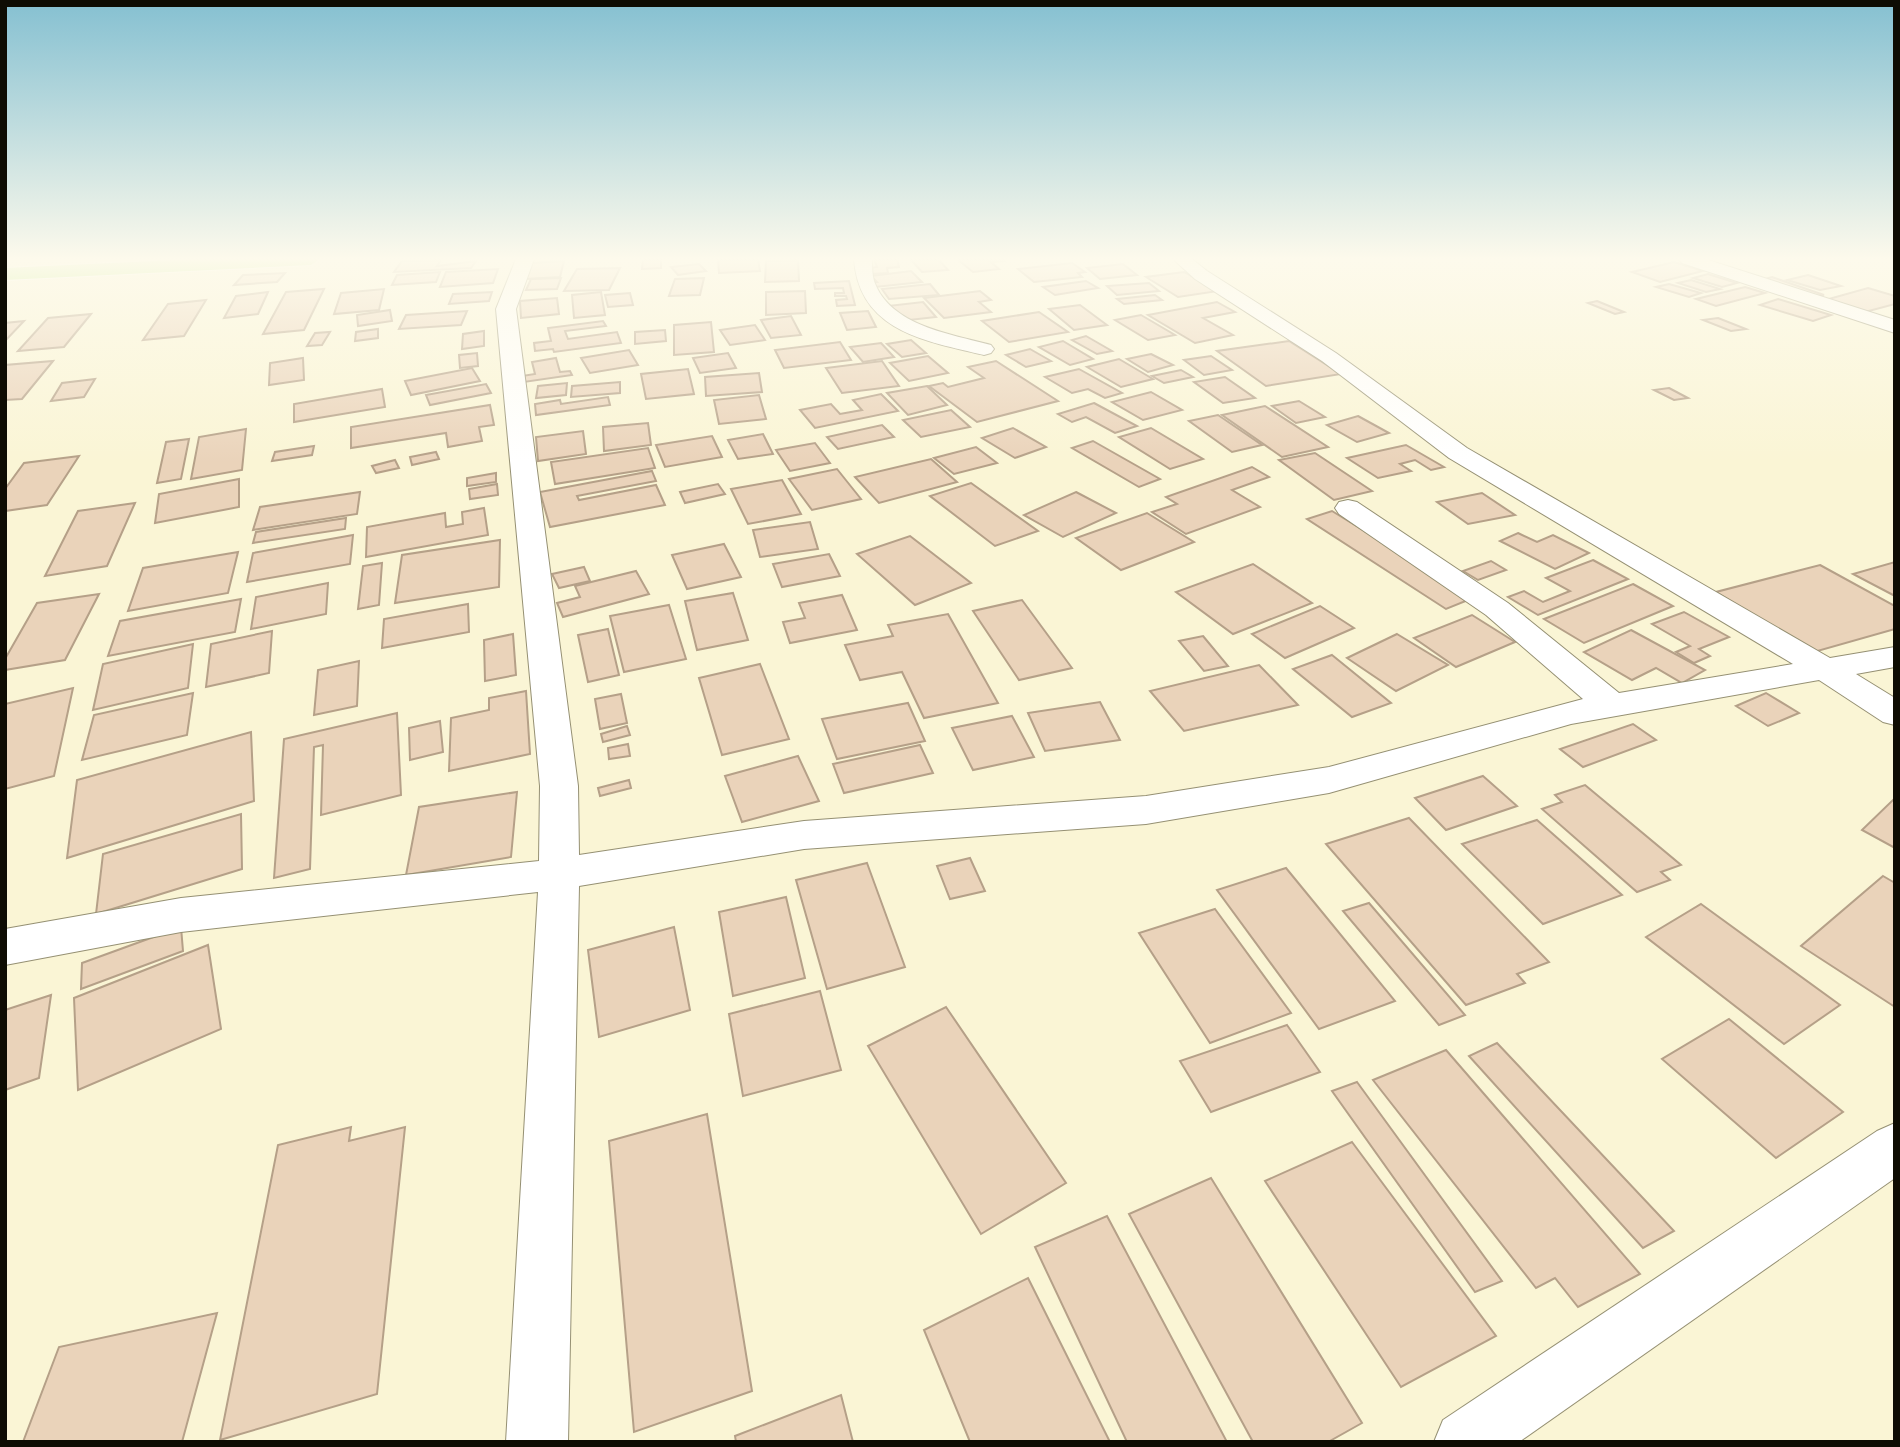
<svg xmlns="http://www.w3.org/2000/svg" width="1900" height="1447" font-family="'Fira Sans',sans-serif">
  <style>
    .building { fill: #ead3ba; stroke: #b5a088; stroke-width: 2 }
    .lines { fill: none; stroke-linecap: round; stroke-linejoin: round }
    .street-casing { stroke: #959073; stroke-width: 2 }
    .highway-casing { stroke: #fff; stroke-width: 2 }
    .street { fill: #fff; fill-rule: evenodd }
    .highway { fill: #b5eb78; fill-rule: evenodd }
  </style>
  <rect width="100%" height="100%" fill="#faf5d5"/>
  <g class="building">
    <path d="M643 259H661V268L642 269Z"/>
    <path d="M718 259H758L760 271 719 273Z"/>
    <path d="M874 259H897L899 267 887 268 888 273 871 274 869 268 877 267Z"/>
    <path d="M910 259H938L948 270 922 272Z"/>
    <path d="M957 259H1002L1004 261 991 262 999 269 973 272Z"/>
    <path d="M441 260 437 266 476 261 471 268 394 272 402 261Z"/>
    <path d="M798 260 799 281 765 282 766 261Z"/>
    <path d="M564 261 560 277 526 279 532 263Z"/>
    <path d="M1674 262 1703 271 1660 282 1632 272Z"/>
    <path d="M1072 263 1085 272 1078 273 1082 277 1034 282 1018 269Z"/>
    <path d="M699 264 706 271 678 275 671 267Z"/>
    <path d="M1123 264 1137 275 1100 279 1087 268Z"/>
    <path d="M620 268 609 290 564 291 577 269Z"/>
    <path d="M498 269 493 283 440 287 446 272Z"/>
    <path d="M911 271 922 282 875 287 870 283 877 282 871 276Z"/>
    <path d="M440 272 436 282 392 285 397 275Z"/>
    <path d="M1184 272 1218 291 1178 297 1146 277Z"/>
    <path d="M285 273 277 282 234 285 243 275Z"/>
    <path d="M1708 274 1737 283 1722 287 1693 278Z"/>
    <path d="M1808 275 1841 286 1820 290 1787 280Z"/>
    <path d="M1772 277 1824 295 1812 297 1761 280Z"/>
    <path d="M561 278 557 289 526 290 531 279Z"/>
    <path d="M704 278 700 295 669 296 675 279Z"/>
    <path d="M1691 280 1720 289 1706 292 1678 283Z"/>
    <path d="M849 281 855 305 837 306 836 300 847 299 846 296H835V293H844L843 288 815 289 814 283Z"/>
    <path d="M1086 281 1098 288 1055 295 1043 287Z"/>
    <path d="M1149 283 1159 291 1117 295 1107 286Z"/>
    <path d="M930 284 939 295 889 299 882 289Z"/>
    <path d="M1669 284 1701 293 1689 297 1656 287Z"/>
    <path d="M1745 287 1765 293 1716 306 1696 299Z"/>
    <path d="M1868 288 1895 296V304L1865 312 1825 300Z"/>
    <path d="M324 289 304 330 263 334 286 292Z"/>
    <path d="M384 289 379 310 334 314 341 293Z"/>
    <path d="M805 291 806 313 766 315V292Z"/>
    <path d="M980 291 991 300 979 302 991 312 944 318 924 298Z"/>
    <path d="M268 292 258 314 224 318 236 296Z"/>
    <path d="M492 292 489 301 449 304 453 294Z"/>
    <path d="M601 292 605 315 574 318 572 295Z"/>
    <path d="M630 293 633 305 608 307 605 295Z"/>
    <path d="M1155 295 1162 300 1124 304 1117 299Z"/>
    <path d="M557 298 559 314 521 318 520 301Z"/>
    <path d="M1778 299 1831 315 1813 321 1760 305Z"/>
    <path d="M206 300 184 336 143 340 168 304Z"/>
    <path d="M1597 301 1624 312 1615 314 1588 303Z"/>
    <path d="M923 302 936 317 900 321 888 306Z"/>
    <path d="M1217 302 1235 312 1203 318 1233 335 1195 343 1148 315Z"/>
    <path d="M1080 305 1107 325 1074 330 1049 309Z"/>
    <path d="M390 310 392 321 358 326 357 315Z"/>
    <path d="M467 311 461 325 399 329 406 315Z"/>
    <path d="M868 311 876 327 847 330 840 313Z"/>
    <path d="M1039 312 1068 332 1009 342 982 321Z"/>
    <path d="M91 314 64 347 18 351 48 318Z"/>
    <path d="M1141 315 1175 335 1148 340 1115 320Z"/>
    <path d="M791 316 801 335 771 338 761 320Z"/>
    <path d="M1718 318 1746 329 1731 331 1703 320Z"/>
    <path d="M24 321 5 341V323Z"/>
    <path d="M603 321 606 326 565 331 568 339 617 332 621 343 554 352 553 349 535 351 534 343 551 341 548 328Z"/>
    <path d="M711 322 714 352 674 355V325Z"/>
    <path d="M755 325 765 340 730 345 720 330Z"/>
    <path d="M378 329V338L355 341 356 332Z"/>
    <path d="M665 330 666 341 635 344V332Z"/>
    <path d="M484 331V346L462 349 463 334Z"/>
    <path d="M330 332 322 345 307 346 315 333Z"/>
    <path d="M1086 336 1112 351 1097 354 1072 340Z"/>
    <path d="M911 340 926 353 902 357 887 344Z"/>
    <path d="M1063 341 1093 359 1070 365 1039 347Z"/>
    <path d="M1289 341 1341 374 1266 386 1217 351Z"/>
    <path d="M840 342 851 360 784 368 775 350Z"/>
    <path d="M881 343 894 357 863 362 850 347Z"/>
    <path d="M1030 349 1051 361 1026 367 1006 355Z"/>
    <path d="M629 350 638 365 590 373 581 358Z"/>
    <path d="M477 353 478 366 460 368 459 355Z"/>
    <path d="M728 353 736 368 700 373 693 358Z"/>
    <path d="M1151 354 1173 365 1148 372 1127 359Z"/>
    <path d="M928 356 948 373 909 381 890 363Z"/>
    <path d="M1211 356 1232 370 1204 375 1184 360Z"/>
    <path d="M303 358 304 380 269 385 270 363Z"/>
    <path d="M556 358 560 372 570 371 572 375 524 382 522 376 535 374 532 362Z"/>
    <path d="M1119 359 1153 379 1121 387 1087 367Z"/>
    <path d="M53 361 22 399 5 400V365Z"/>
    <path d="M882 361 899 386 842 393 826 368Z"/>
    <path d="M996 361 1058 401 977 422 929 386 943 383 948 387 984 378 968 367Z"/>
    <path d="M472 368 480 381 411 395 405 381Z"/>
    <path d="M688 369 694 394 646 399 641 374Z"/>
    <path d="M1079 369 1122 393 1105 398 1088 389 1072 393 1045 377Z"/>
    <path d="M1181 370 1193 377 1164 383 1152 376Z"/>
    <path d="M759 373 762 392 706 396 705 377Z"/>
    <path d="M1225 377 1255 398 1223 403 1194 382Z"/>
    <path d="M95 379 84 397 51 401 62 383Z"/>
    <path d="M620 382V393L571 397 572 386Z"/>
    <path d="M567 383 566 395 536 398 538 386Z"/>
    <path d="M486 384 491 393 430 405 426 395Z"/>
    <path d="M927 386 947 405 908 415 887 393Z"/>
    <path d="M1669 388 1688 398 1674 400 1654 390Z"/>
    <path d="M382 389 385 407 294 422V404Z"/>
    <path d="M1151 392 1182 410 1143 420 1112 402Z"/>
    <path d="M881 394 898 411 815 428 800 410 831 404 840 414 862 410 853 400Z"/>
    <path d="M759 395 766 419 719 424 714 400Z"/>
    <path d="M608 397 610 405 536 415 535 404 560 400 561 404Z"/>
    <path d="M1299 401 1325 417 1296 423 1272 406Z"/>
    <path d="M1094 403 1137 426 1115 433 1086 417 1072 422 1058 414Z"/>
    <path d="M490 405 494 425 479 427 482 441 448 447 446 433 351 448V427Z"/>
    <path d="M1265 406 1328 447 1282 457 1222 415Z"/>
    <path d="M951 410 970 427 921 437 903 420Z"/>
    <path d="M1218 415 1262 445 1232 452 1189 421Z"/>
    <path d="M1358 416 1389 433 1357 442 1327 425Z"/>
    <path d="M648 423 651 445 604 451 603 427Z"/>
    <path d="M882 425 894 437 838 449 827 437Z"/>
    <path d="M1013 428 1046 447 1015 458 982 438Z"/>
    <path d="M1151 428 1203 459 1170 469 1119 437Z"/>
    <path d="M246 429 242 470 191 479 199 437Z"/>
    <path d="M583 431 586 454 538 461 536 437Z"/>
    <path d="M763 434 773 454 738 459 728 440Z"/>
    <path d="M712 436 722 457 665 467 656 445Z"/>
    <path d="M189 439 181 479 157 483 166 442Z"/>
    <path d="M1093 441 1160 479 1139 487 1072 448Z"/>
    <path d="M815 443 830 463 790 471 776 450Z"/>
    <path d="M1406 445 1444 467 1431 470 1415 460 1400 464 1411 471 1378 478 1347 458Z"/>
    <path d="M314 446 312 455 272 461 275 452Z"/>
    <path d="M976 447 997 463 954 474 934 458Z"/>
    <path d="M648 448 655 468 555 484 551 462Z"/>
    <path d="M436 452 439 459 412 465 410 457Z"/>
    <path d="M1315 453 1372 491 1334 500 1279 460Z"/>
    <path d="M79 456 47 505 5 511V489L24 463Z"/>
    <path d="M931 459 957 482 879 503 855 477Z"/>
    <path d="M395 460 399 468 376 473 372 466Z"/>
    <path d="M1252 467 1269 477 1232 490 1260 507 1186 534 1152 512 1177 504 1166 497Z"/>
    <path d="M837 469 861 499 812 510 789 479Z"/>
    <path d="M652 471 656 481 577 496 579 500 656 485 665 505 550 527 540 492Z"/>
    <path d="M496 473V482L467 486V478Z"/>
    <path d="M239 479V507L155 523 159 494Z"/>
    <path d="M782 480 801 514 748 524 731 489Z"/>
    <path d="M971 483 1038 531 995 546 930 496Z"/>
    <path d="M497 484 498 495 470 499 469 489Z"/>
    <path d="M718 484 725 494 685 503 680 492Z"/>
    <path d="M360 492 357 514 253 530 260 507Z"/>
    <path d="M1076 492 1116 513 1063 537 1024 515Z"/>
    <path d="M1482 493 1515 515 1468 524 1437 502Z"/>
    <path d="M135 503 107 566 45 576 78 511Z"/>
    <path d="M484 508 488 535 366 557 367 527 445 513 446 527 463 524 462 512Z"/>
    <path d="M1332 511 1473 598 1446 609 1307 519Z"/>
    <path d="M1147 513 1194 542 1121 570 1076 538Z"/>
    <path d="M346 518 345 529 253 543 256 532Z"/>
    <path d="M810 522 818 549 760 557 753 530Z"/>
    <path d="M1518 533 1537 542 1553 535 1589 553 1555 569 1500 541Z"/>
    <path d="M353 535 350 564 247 582 253 553Z"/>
    <path d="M910 536 971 583 915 605 857 554Z"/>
    <path d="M500 540 499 587 395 603 402 555Z"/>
    <path d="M724 544 741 577 687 589 672 555Z"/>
    <path d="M238 552 228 593 128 611 143 568Z"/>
    <path d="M829 554 840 576 782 587 773 564Z"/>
    <path d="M1593 560 1628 579 1538 615 1508 597 1524 591 1543 602 1570 591 1546 578Z"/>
    <path d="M1491 561 1506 570 1478 580 1463 571Z"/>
    <path d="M1895 562V596L1853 574Z"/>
    <path d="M382 563 379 605 358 609 363 566Z"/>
    <path d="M1253 564 1312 603 1233 634 1176 592Z"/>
    <path d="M1820 565 1895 606V629L1814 652 1716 592Z"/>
    <path d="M584 567 590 581 559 588 552 574Z"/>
    <path d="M636 571 649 594 563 617 557 603 580 597 575 586Z"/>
    <path d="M328 583 326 614 251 629 256 597Z"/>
    <path d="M1633 584 1673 606 1584 643 1544 619Z"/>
    <path d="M733 593 748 640 697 650 685 601Z"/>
    <path d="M99 594 65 660 5 670V659L37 603Z"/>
    <path d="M842 595 857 630 790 643 783 622 805 618 799 603Z"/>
    <path d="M241 599 235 632 108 656 120 621Z"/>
    <path d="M1022 600 1072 668 1019 680 973 611Z"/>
    <path d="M468 604 469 632 382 648 384 619Z"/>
    <path d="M669 605 686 659 624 672 610 616Z"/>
    <path d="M1320 606 1354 628 1285 658 1252 634Z"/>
    <path d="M1684 612 1729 637 1699 649 1710 656 1694 663 1676 652 1690 646 1652 624Z"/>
    <path d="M948 614 998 703 924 718 902 672 860 680 845 645 893 636 888 625Z"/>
    <path d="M1472 615 1515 642 1456 667 1414 638Z"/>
    <path d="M608 629 619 675 588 682 578 635Z"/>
    <path d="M1631 630 1705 670 1682 683 1656 668 1632 680 1584 652Z"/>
    <path d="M272 631 269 673 206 687 211 644Z"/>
    <path d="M513 634 516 675 485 681 484 640Z"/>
    <path d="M1397 634 1448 665 1396 691 1347 658Z"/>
    <path d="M1203 636 1228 666 1204 671 1179 641Z"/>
    <path d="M193 644 188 688 93 710 103 664Z"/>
    <path d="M1332 655 1391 703 1352 717 1293 669Z"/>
    <path d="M359 661 357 706 314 715 318 670Z"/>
    <path d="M760 664 789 739 722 755 699 678Z"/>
    <path d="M1259 665 1298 705 1184 731 1150 691Z"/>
    <path d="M73 688 54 776 5 789V704Z"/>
    <path d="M526 691 530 754 449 771 451 718 489 710V698Z"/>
    <path d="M193 693 187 735 82 760 94 715Z"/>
    <path d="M1766 693 1799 713 1768 726 1736 706Z"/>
    <path d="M621 694 627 723 600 729 595 699Z"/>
    <path d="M1100 702 1120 740 1045 751 1028 713Z"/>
    <path d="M908 703 925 741 837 759 822 719Z"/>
    <path d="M397 713 401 795 321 815 323 745 314 747 310 869 274 878 284 739Z"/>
    <path d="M1012 716 1034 757 973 770 952 728Z"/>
    <path d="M440 721 443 752 410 760 409 728Z"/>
    <path d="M1633 724 1656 740 1583 767 1560 749Z"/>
    <path d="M627 726 630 735 603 742 601 734Z"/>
    <path d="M251 732 254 801 67 858 77 780Z"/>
    <path d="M628 744 630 756 609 759 608 748Z"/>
    <path d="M920 745 933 773 844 793 833 764Z"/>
    <path d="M798 756 819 801 742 822 725 776Z"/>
    <path d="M1483 776 1517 806 1446 830 1415 798Z"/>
    <path d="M629 780 631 788 600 796 598 788Z"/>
    <path d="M1585 785 1681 865 1661 872 1670 880 1637 892 1542 809 1562 802 1555 795Z"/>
    <path d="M517 792 511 857 406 875 419 807Z"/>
    <path d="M1895 798V848L1862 830Z"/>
    <path d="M241 814 242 869 96 914 103 854Z"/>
    <path d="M1409 818 1549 962 1517 974 1525 983 1466 1005 1326 844Z"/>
    <path d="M1537 820 1622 895 1543 924 1462 844Z"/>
    <path d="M970 858 985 891 950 899 937 866Z"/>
    <path d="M867 863 905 967 827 989 796 880Z"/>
    <path d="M1286 868 1395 1001 1319 1029 1217 890Z"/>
    <path d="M1883 876 1895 883V1007L1801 946Z"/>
    <path d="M786 897 805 978 733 996 719 912Z"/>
    <path d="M1369 903 1465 1015 1439 1025 1343 911Z"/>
    <path d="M1701 904 1840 1005 1784 1044 1646 937Z"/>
    <path d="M1215 909 1291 1013 1210 1043 1139 933Z"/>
    <path d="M181 927 183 951 81 989 82 963Z"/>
    <path d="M674 927 690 1010 599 1037 588 950Z"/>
    <path d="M208 945 221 1029 78 1090 74 998Z"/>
    <path d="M820 991 841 1070 743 1096 729 1014Z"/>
    <path d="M51 995 39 1078 5 1090V1010Z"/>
    <path d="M946 1007 1066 1183 981 1234 868 1046Z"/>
    <path d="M1729 1019 1843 1112 1776 1158 1662 1059Z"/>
    <path d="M1287 1025 1320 1072 1211 1112 1180 1061Z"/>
    <path d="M1497 1043 1674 1231 1643 1248 1469 1056Z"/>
    <path d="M1446 1050 1640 1274 1578 1307 1555 1278 1536 1288 1373 1080Z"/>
    <path d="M1357 1082 1502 1281 1475 1292 1332 1091Z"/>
    <path d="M707 1114 752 1391 634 1432 609 1141Z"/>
    <path d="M351 1127 349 1141 405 1127 377 1394 220 1440 278 1145Z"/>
    <path d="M1352 1142 1496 1336 1401 1387 1265 1181Z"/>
    <path d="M1211 1178 1362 1423 1328 1442H1253L1129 1214Z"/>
    <path d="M1107 1216 1227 1442H1127L1035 1247Z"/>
    <path d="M1028 1278 1110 1442H970L924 1330Z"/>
    <path d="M217 1313 182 1442H23L59 1347Z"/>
    <path d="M841 1395 853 1442H736L735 1436Z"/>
  </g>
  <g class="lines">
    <g class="street-casing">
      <g id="street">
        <path d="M516 259H534L516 309 578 786 579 855 804 821 1146 796 1329 767 1583 699 1486 615 1339 514 1335 508 1339 502 1348 500 1357 502 1508 603 1619 693 1793 664 1449 458 1322 361 1195 279 1173 259H1192L1207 271 1336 353 1467 448 1830 658 1895 647V667L1856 674 1895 698V725L1883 722 1819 680 1571 724 1329 793 1146 824 804 849 579 886 568 1442H506L538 892 181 932 5 965V929L181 898 539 861 540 786 496 309Z"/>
        <path d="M854 259H872C872 266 872 274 874 281 890 326 951 334 991 345L994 349 991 353 984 355C925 341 859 331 854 259Z"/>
        <path d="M1679 259H1705L1895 320V333L1682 263Z"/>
        <path d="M1895 1123V1178L1519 1442H1434L1443 1420 1877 1131Z"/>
      </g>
    </g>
    <g class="highway-casing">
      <path id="highway" d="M194 259H320L311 265 5 280V268Z"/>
    </g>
    <use href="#street" class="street"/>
    <use href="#highway" class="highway"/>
  </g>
  <linearGradient id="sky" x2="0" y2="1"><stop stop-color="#85c0d1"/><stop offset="0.56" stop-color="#fdfaec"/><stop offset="1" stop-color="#fdfaec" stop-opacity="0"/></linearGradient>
  <rect width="1900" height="462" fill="url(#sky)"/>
  <rect width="1900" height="1447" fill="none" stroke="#0e0c03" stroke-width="14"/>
</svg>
